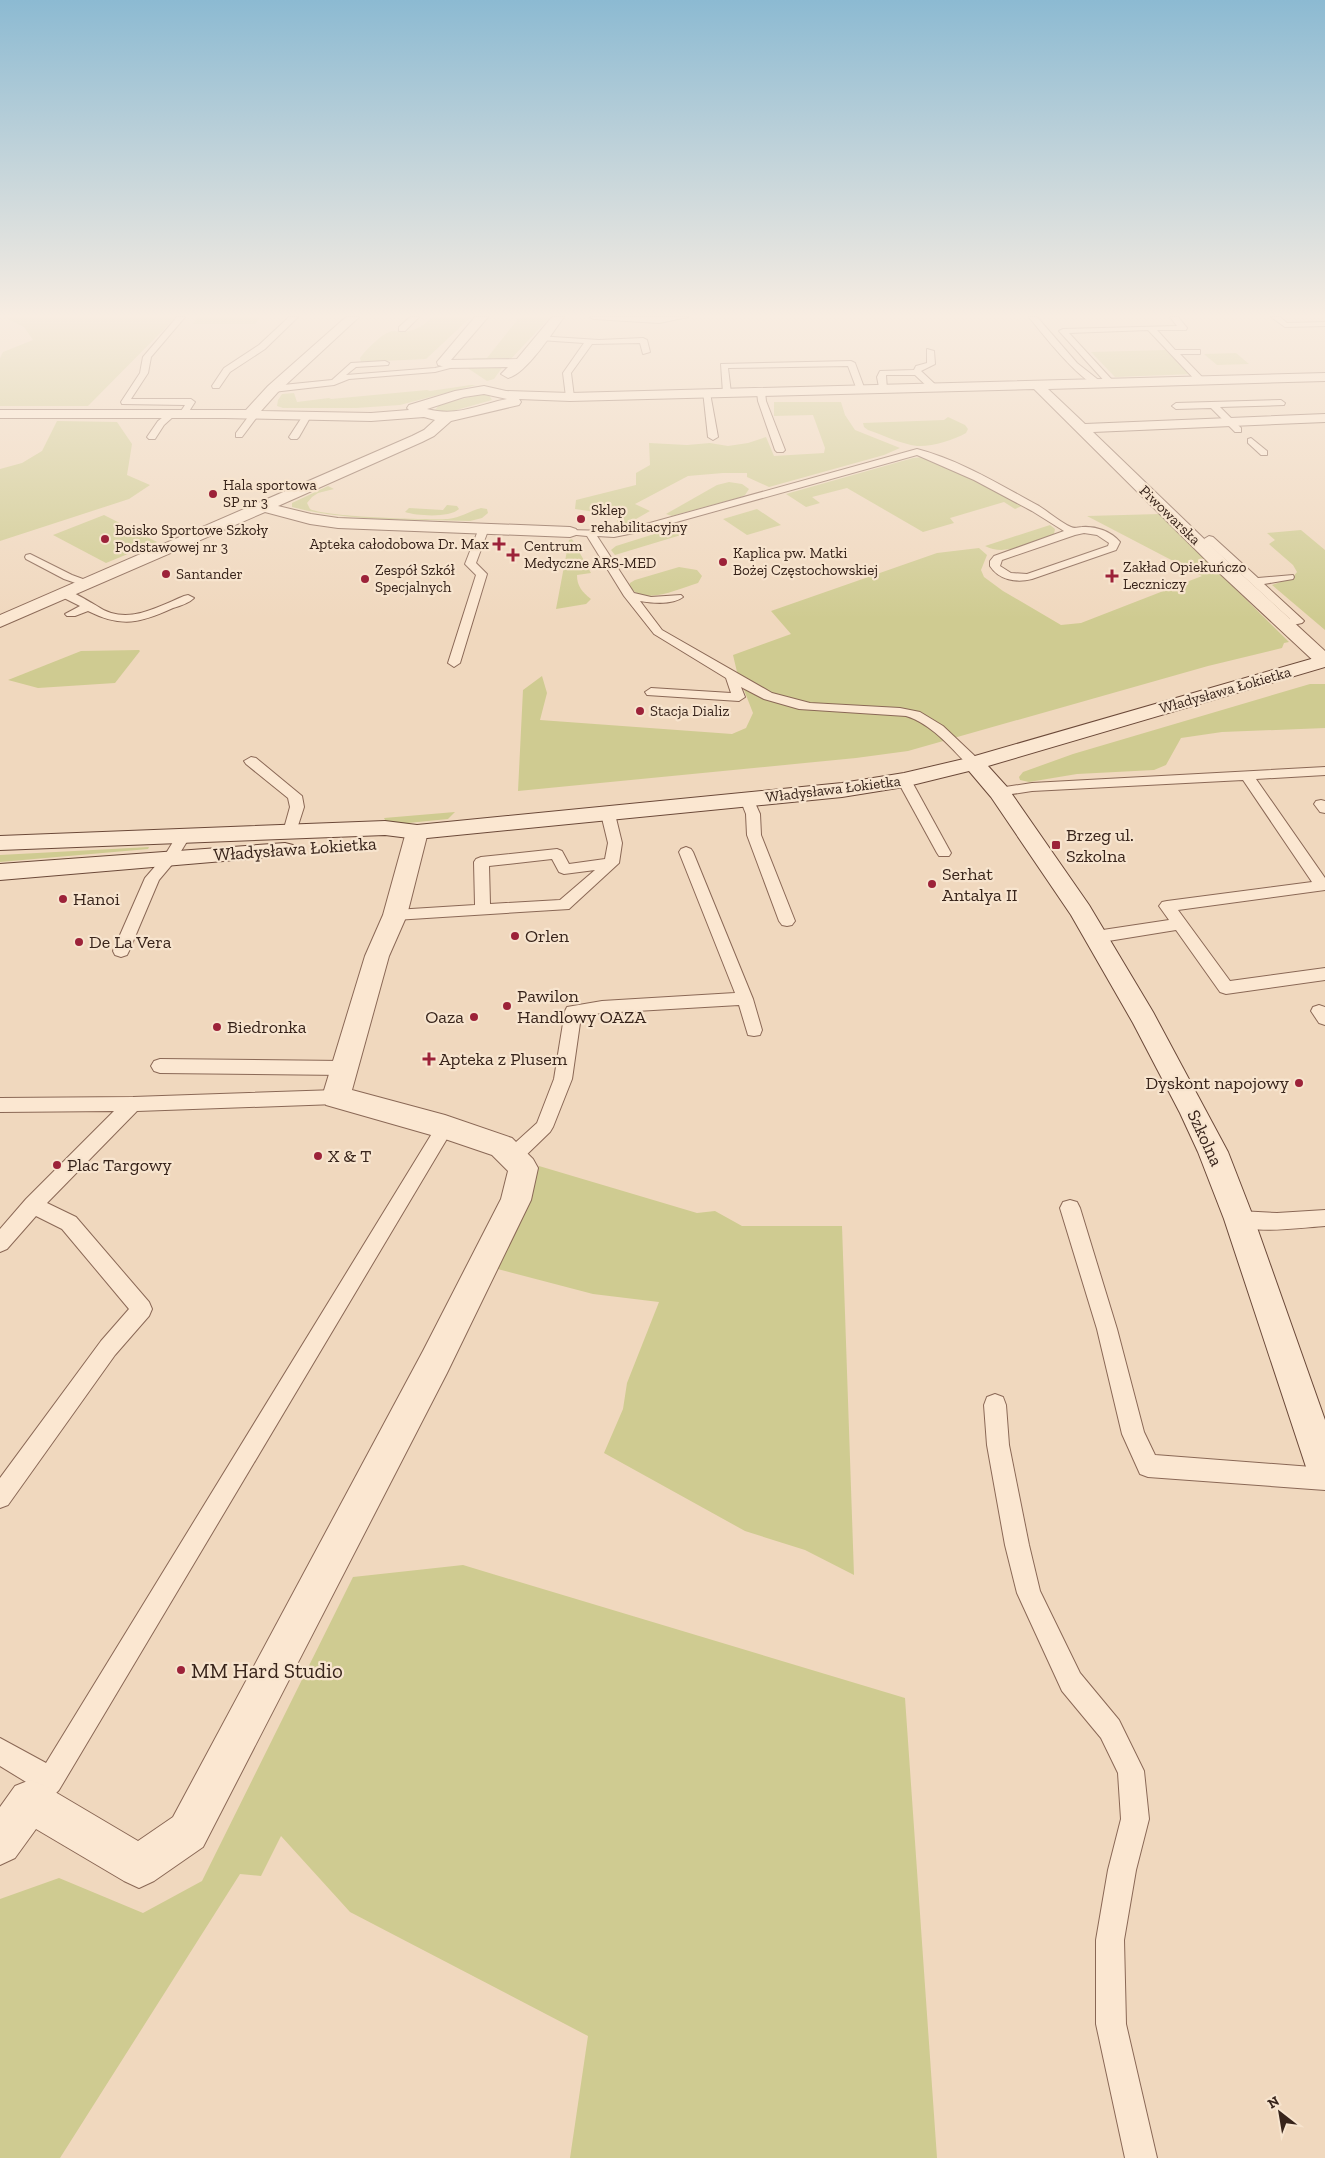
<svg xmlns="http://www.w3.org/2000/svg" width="1325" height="2158" font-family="'Zilla Slab',serif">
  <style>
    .green { fill: #cfcb91 }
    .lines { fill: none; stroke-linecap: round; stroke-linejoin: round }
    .lane-casing { stroke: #8a6856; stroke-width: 2 }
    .street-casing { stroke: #8a6856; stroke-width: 2 }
    .secondary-casing { stroke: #6b4939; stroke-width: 2 }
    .lane { fill: #fbe7d1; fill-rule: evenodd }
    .street { fill: #fbe7d1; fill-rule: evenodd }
    .secondary { fill: #fbe7d1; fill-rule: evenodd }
    .poi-dot { fill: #9c2239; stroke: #f7e4ce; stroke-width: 2 }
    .labels { text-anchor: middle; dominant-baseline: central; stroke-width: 4.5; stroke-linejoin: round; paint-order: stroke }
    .far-poi-label { font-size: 15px; fill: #38241b; stroke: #f7e4ce; text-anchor: start }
    .far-street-label { font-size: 15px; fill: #38241b; stroke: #f7e4ce }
    .poi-label { font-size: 18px; fill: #38241b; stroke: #f7e4ce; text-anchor: start }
    .street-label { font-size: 18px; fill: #38241b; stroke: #f7e4ce }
    .near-poi-label { font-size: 21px; fill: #38241b; stroke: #f7e4ce; text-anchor: start }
  </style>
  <rect width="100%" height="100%" fill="#f0d8be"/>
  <g class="green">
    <path d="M4 317H176L88 406H0V358L3 352 33 340 24 327Z"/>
    <path d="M197 317H260L255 324H193Z"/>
    <path d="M432 317H471L426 359 361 362 360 358C366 350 383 332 393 331 397 331 401 332 405 332 416 330 425 325 432 317Z"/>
    <path d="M523 317H550L510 360 471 361 473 358H487L518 319Z"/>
    <path d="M1166 350 1194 374 1115 377 1091 352Z"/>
    <path d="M1236 353 1249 364 1217 365 1204 354Z"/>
    <path d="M463 365H504L494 379 487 381Z"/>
    <path d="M471 385H476L400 405 356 408H283L277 406 278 400 282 394 294 393 297 402 329 398 331 399 427 390 430 391Z"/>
    <path d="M477 395H489L492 400 449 412 435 410 439 405Z"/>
    <path d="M774 402H841L845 415 855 430 900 448 884 455 769 487 747 477V473H723L688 476 635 504 650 511 622 527 618 524 616 515 575 509 576 500 636 485V473L650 465 649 443 687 445 710 443 728 446 748 443 766 437 774 456 824 453 825 448 813 415 774 416Z"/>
    <path d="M948 417 965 425 968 429 966 433C954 440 931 447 917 446 901 444 883 435 868 430L864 427 863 423 944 420Z"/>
    <path d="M57 421 117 422 132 444 127 475 150 485 129 499 0 541V469L22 463 42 451Z"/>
    <path d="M922 457 953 469 1022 506 1015 509 1004 502 950 518 954 523 923 532 847 488 812 497 820 503 806 507 786 494 913 458Z"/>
    <path d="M729 482 742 484 749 489 745 495 741 497 672 516 666 514 717 485Z"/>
    <path d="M328 486 334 489 318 493 312 497 307 503 310 509C325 517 427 520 448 519 460 518 470 511 481 508L487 509 488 513 482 518 470 521C411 519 350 522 292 507V503Z"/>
    <path d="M447 505 457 506 459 509C450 518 417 516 405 512L409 508 443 510Z"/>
    <path d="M757 509 781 525 747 535 723 519Z"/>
    <path d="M1160 514 1289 642 1284 643 1282 648 1208 666 908 751 856 758 518 791 523 690 542 676 547 693 540 720 732 734 746 728 753 713 737 672 733 655 791 634 771 611 937 553 979 548 987 555 981 570 984 577 1003 591 1061 625 1081 623 1202 576 1087 516Z"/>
    <path d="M104 515 157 542 106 563 53 535Z"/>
    <path d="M1050 525 1055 529 1054 534C1035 542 1005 557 985 546Z"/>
    <path d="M667 530 676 531 681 535 615 555 611 550 616 546Z"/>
    <path d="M1301 530 1325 550V630L1272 585 1292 578 1297 572 1293 565 1269 544 1275 540 1267 533Z"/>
    <path d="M572 539 591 573 577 575C577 586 582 592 591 599L586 604 556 609 569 540Z"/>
    <path d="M679 567 697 570 702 576 698 583C677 589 646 606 629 587L630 583 635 580Z"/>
    <path d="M139 650 140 651 115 683 38 688 8 680 81 651Z"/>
    <path d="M1310 684H1325V728L1222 732 1181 738 1166 765 1154 770 1077 774 1029 782 1020 780 1019 777 1023 772 1073 754Z"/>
    <path d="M455 812 448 819 388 825 384 818Z"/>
    <path d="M149 847 148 849 0 862V855Z"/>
    <path d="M539 1166 697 1213 715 1211 742 1226H842L854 1575 805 1550 745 1531 604 1453 623 1409 627 1383 659 1302 593 1294 490 1267Z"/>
    <path d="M463 1565 905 1698 937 2158H570L588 2036 350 1912 281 1836 261 1876 240 1874 60 2158H0V1899L59 1878 143 1913 202 1881 353 1577Z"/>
  </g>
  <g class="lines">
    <g class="lane-casing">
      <g id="lane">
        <path d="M177 317H185L151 357 148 373 131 399H191L195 402 186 416 183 417 179 414 185 405 122 404 121 402 140 373 143 357Z"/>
        <path d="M289 317H298L265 349 230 372 219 388H213L212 386 224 368 259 345Z"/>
        <path d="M410 317H419L405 331H399V327Z"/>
        <path d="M590 317H688L659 323 594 319Z"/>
        <path d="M1029 317H1037L1077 363 1101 382V386C1085 388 1040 331 1029 317Z"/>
        <path d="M1170 317H1178L1187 328 1186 330H1157L1175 350H1200V354H1180L1204 379V383H1198L1148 330 1069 333 1115 383 1108 385 1059 331 1063 329 1177 326Z"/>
        <path d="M1271 317H1280L1287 323 1325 322V326L1285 327Z"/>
        <path d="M537 336 599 340 643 338 647 340 650 352 643 354 640 343 592 344 571 373 574 397 570 400 566 397 563 373 584 343 540 340H537Z"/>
        <path d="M927 349 934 351 935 364 921 371 938 387V391H932L915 375H886L887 390 880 392 877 377 880 371 914 370 916 366 927 363Z"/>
        <path d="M385 361 389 363 388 365 356 367 346 375 435 368 465 361 469 363 435 372 349 379 334 385 273 392 269 389 273 386 332 380 351 363Z"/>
        <path d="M851 361 855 363 865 390 864 392 857 390 848 366 728 368 731 393 727 396 723 393 721 364Z"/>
        <path d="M761 389 765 392 766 401 785 450 783 452H777L775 450 758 401 757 392Z"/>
        <path d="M703 391 710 393 718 437 713 440 708 437Z"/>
        <path d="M1281 400 1285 403 1284 405 1220 407 1241 428V432H1235L1211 408 1176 409 1172 406 1176 403Z"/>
        <path d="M171 411 174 412V416L164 425 155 439H149L147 437 158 421Z"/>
        <path d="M254 412 257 413V417L242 437H236V433L251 413Z"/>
        <path d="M307 413 311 416 299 437 297 439H291L289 437 304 414Z"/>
        <path d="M1251 438 1267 451V455H1261L1248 443V439Z"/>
        <path d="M917 449C960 460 1000 485 1039 506 1050 513 1060 522 1071 527 1075 529 1078 527 1082 527 1096 526 1111 531 1120 542L1116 550 1032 579C1016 583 999 580 990 566V561L994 556 1064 531 1032 511 974 480 917 455 644 531 614 537 597 536 634 593 651 597 681 595 683 597C673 605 652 603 640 601L662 630 772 693 810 703 900 708 920 712 943 726 979 760 981 763 979 766H969C951 748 932 724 906 716L799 709 764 699 741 687 745 697 739 701 647 695 645 692 651 688 731 693 726 678 654 634 624 596 587 536 566 534 565 532 566 530 614 531 639 526ZM1084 533 1097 535 1109 543 1108 546 1027 574 1011 573 1000 566 1002 560 1075 535Z"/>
        <path d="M484 525 489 528 476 563 487 574 460 663 454 667 448 663 476 575 465 564 479 528Z"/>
        <path d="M1209 536 1213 537 1258 578 1293 575 1294 577 1293 579 1264 584 1302 619 1304 621 1302 623 1284 627 1280 626 1278 624 1280 622 1290 619 1205 541 1204 539Z"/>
        <path d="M30 554 72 575 91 582 93 584 87 587 64 579 26 559 25 557 26 555Z"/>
        <path d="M67 590C71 591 92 603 97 606 126 626 155 608 184 596L188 595 194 598C189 603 180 606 173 608 140 623 122 628 88 611L75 616H67L65 614 80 606 64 598 61 593Z"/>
        <path d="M251 757 256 758 302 796 304 807 295 835H285L283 832 290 807 288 798 246 764 244 761Z"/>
        <path d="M1325 767V775L1256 779 1325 878V890L1178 910 1230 981 1325 968V980L1226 994 1220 992 1176 930 1096 943 1090 941 1088 937 1090 933 1096 931 1169 920 1159 906 1162 902 1167 901 1312 882 1243 780 1032 791 999 796 992 792 999 788 1032 783Z"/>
        <path d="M904 776 911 780 951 853 949 856H939L937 853 897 780Z"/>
        <path d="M747 795 752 796 760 814 761 835 795 921 792 925 787 926 782 925 779 921 747 835 746 814 740 799 742 796Z"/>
        <path d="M1321 800 1325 801V813L1320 812 1314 804 1316 801Z"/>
        <path d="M608 810 613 811 615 814 622 843 619 863 569 909 395 920 390 919 387 915 390 911 395 910 475 905 474 862 476 859 481 857 557 849 562 851 569 864 605 859 608 843 601 814 603 811ZM552 859 559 872 564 874 595 870 560 900 490 904 489 866Z"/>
        <path d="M184 830 189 832 191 835 175 861 159 880 129 951 127 955 121 957 115 955 113 951 145 878 165 855 179 832Z"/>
        <path d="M686 847 691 849 693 852 753 999 762 1030 760 1035 754 1036 748 1035 739 1005 602 1013 581 1016 572 1079 553 1127 550 1132 519 1162 512 1165 505 1162 503 1157 505 1152 537 1123 554 1079 565 1011 567 1007 602 1001 735 993 679 852 681 849Z"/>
        <path d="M1319 1005 1325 1007V1025L1319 1023 1311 1011 1313 1007Z"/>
        <path d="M160 1059 343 1061 349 1063 352 1068 349 1073 343 1075 160 1073 154 1071 151 1066 154 1061Z"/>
        <path d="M336 1090 342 1092 345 1097 342 1102 336 1104 137 1111 47 1203 76 1217 149 1302 152 1309 149 1316 115 1355 8 1505 0 1508V1478L101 1341 129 1309 62 1229 36 1216 7 1249 0 1252V1229L26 1199 114 1111 0 1112V1098L133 1097Z"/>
        <path d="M445 1120 451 1122 454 1127 451 1132 59 1790 52 1797 43 1801 34 1797 30 1788 31 1785 0 1766V1738L46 1763 439 1122Z"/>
        <path d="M1070 1200 1077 1202 1080 1208 1117 1329 1144 1432 1155 1455 1325 1468V1490L1148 1477 1140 1474 1122 1434 1097 1329 1060 1208 1063 1202Z"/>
        <path d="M1325 1210V1226C1297 1228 1258 1234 1232 1225L1229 1219 1232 1213 1239 1211 1277 1213Z"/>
        <path d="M995 1394 1003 1397 1006 1405 1009 1445 1029 1545 1040 1591 1080 1673 1119 1720 1144 1771 1149 1819 1136 1870 1124 1940 1126 2024 1157 2158H1125L1096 2024V1940L1108 1870 1121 1819 1118 1773 1101 1738 1062 1691 1017 1593 1005 1545 987 1445 984 1405 987 1397Z"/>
      </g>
    </g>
    <g class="street-casing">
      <g id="street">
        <path d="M346 317H359L278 392 261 411 371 413 409 410 407 408 409 405 455 391 484 386 506 391 570 393 1325 373V381L1048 389 1085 424 1325 414V422L1093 432 1226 560 1325 651V667L1318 665 1214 568 1034 389 570 401 519 399 521 402 519 405 451 421 434 436 422 442 278 506 311 514 338 518 570 527 576 529 578 532 576 535 570 537 338 528 310 524 265 512 0 627V615L412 436 424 430 435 420 424 417 371 421 225 418H0V410H246L268 386ZM484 394 507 399C477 405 457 417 427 409L464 397Z"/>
        <path d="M475 317H488L451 360 517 359 552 317H564C553 332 526 374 508 378L501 374 508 367 448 368 438 365 437 362Z"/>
        <path d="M417 825 425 827 428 832 407 915 389 956 352 1090 445 1115 512 1138 533 1159 538 1168 531 1200 447 1373 203 1847 154 1881 139 1888 124 1881 36 1829 15 1858 0 1865V1807L15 1786 30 1780 45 1786 138 1841 173 1817 423 1351 501 1199 508 1171 492 1155 445 1139 326 1105 322 1097 365 956 383 915 406 832 409 827Z"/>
      </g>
    </g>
    <g class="secondary-casing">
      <g id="secondary">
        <path d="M1325 655V667L988 766 1007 787 1089 905 1153 1012 1228 1152 1254 1219 1325 1420V1488L1312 1483 1307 1470 1224 1219 1198 1152 1180 1113 1133 1023 1071 915 991 797 969 771 904 787 842 797 417 839 385 835 0 850V836L385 821 417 825 842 783 904 773 968 758Z"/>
        <path d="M285 843 293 845 296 850 293 855 0 880V864Z"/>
      </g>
    </g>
    <use href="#lane" class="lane"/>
    <use href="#street" class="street"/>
    <use href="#secondary" class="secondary"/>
  </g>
  <linearGradient id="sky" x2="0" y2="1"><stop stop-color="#8cbad2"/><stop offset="0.51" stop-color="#f8ede2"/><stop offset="1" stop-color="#f8ede2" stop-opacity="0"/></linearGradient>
  <rect width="1325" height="619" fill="url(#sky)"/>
  <g class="poi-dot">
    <circle cx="213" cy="494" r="5"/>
    <circle cx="581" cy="519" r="5"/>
    <circle cx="105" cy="539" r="5"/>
    <path d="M496.5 536.5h5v5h5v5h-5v5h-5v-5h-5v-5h5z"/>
    <path d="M510.5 547.5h5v5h5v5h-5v5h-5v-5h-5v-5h5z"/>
    <circle cx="723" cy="562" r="5"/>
    <circle cx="166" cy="574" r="5"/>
    <path d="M1109.5 568.5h5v5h5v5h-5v5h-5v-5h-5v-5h5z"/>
    <circle cx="365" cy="579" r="5"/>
    <circle cx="640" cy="711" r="5"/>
    <rect x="1051" y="840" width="10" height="10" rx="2.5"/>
    <circle cx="932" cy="884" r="5"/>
    <circle cx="63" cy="899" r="5"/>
    <circle cx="515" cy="936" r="5"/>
    <circle cx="79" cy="942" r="5"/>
    <circle cx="507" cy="1006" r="5"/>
    <circle cx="474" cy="1017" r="5"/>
    <circle cx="217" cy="1027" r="5"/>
    <path d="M426.5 1051.5h5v5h5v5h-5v5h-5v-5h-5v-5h5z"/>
    <circle cx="1299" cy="1083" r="5"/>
    <circle cx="318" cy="1156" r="5"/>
    <circle cx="57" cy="1165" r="5"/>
    <circle cx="181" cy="1670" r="5"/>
  </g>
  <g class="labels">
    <g class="far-poi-label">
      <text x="223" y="485">Hala sportowa<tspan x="223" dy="17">SP nr 3</tspan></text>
      <text x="591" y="510">Sklep<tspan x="591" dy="17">rehabilitacyjny</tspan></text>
      <text x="115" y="530">Boisko Sportowe Szkoły<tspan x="115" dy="17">Podstawowej nr 3</tspan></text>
      <text x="489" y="544" text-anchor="end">Apteka całodobowa Dr. Max</text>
      <text x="524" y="546">Centrum<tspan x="524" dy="17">Medyczne ARS-MED</tspan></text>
      <text x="733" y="553">Kaplica pw. Matki<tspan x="733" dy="17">Bożej Częstochowskiej</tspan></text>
      <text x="1123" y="567">Zakład Opiekuńczo<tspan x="1123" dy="17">Leczniczy</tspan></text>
      <text x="375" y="570">Zespół Szkół<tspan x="375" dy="17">Specjalnych</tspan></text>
      <text x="176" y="574">Santander</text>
      <text x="650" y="711">Stacja Dializ</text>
    </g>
    <g class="far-street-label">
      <text transform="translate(1170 515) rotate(44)">Piwowarska</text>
      <text transform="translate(1225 690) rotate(-16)">Władysława Łokietka</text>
      <text transform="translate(833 789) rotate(-7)">Władysława Łokietka</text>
    </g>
    <g class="poi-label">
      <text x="1066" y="835">Brzeg ul.<tspan x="1066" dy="21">Szkolna</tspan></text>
      <text x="942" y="874">Serhat<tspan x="942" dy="21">Antalya II</tspan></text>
      <text x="73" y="899">Hanoi</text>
      <text x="525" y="936">Orlen</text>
      <text x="89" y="942">De La Vera</text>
      <text x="517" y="996">Pawilon<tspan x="517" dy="21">Handlowy OAZA</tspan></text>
      <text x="464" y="1017" text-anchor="end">Oaza</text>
      <text x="227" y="1027">Biedronka</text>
      <text x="439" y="1059">Apteka z Plusem</text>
      <text x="1289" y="1083" text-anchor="end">Dyskont napojowy</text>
      <text x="328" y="1156">X &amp; T</text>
      <text x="67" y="1165">Plac Targowy</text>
    </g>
    <g class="street-label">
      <text transform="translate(295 849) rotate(-4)">Władysława Łokietka</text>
      <text transform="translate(1205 1138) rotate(65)">Szkolna</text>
    </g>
    <g class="near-poi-label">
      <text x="191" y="1670">MM Hard Studio</text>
    </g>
  </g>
  <g transform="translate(1280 2113) rotate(329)" stroke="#f7e4ce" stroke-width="4" paint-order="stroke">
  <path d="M0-4L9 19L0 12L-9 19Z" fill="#38241b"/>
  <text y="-8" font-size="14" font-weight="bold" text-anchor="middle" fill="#38241b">N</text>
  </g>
</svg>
